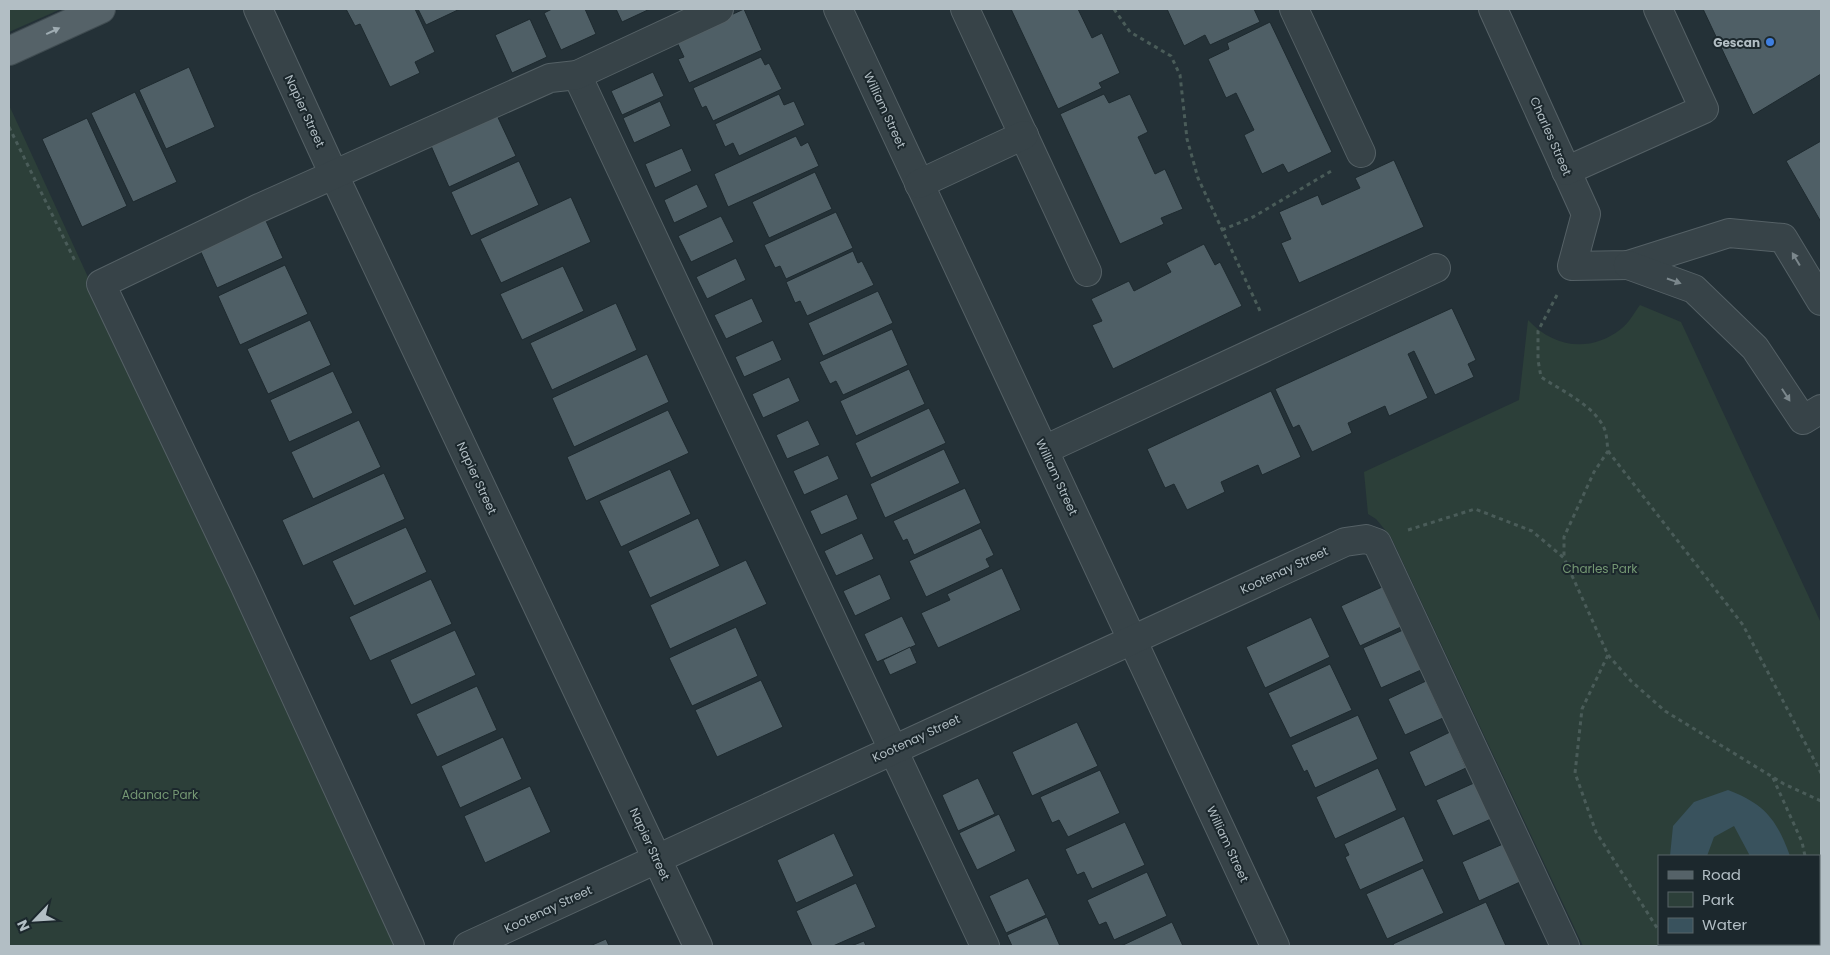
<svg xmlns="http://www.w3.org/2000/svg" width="1830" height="955" font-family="Poppins,sans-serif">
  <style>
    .green { fill: #2c3f39; fill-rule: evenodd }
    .water { fill: #39525d }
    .building { fill: #4f5f66; stroke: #1e2a2f }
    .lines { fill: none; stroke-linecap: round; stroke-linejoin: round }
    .minor-casing { stroke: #556166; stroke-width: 30 }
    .major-casing { stroke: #404c51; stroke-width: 30 }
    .path { stroke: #4a5c59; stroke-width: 3; stroke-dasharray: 4 4; stroke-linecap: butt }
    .minor { stroke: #374348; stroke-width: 28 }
    .major { stroke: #556268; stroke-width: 28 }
    .oneway { fill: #9facb2 }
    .oneway2 { fill: #7b878c }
    .shop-dot { fill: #3f7fe0; stroke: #1c282d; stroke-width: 2 }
    .labels { text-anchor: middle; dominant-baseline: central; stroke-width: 4; stroke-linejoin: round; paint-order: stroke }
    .poi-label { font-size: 12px; font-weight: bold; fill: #b2bec4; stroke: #1c282d; text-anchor: end }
    .street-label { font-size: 12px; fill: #b2bec4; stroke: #1c282d }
    .park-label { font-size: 12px; fill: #749773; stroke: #1c282d }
  </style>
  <rect width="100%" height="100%" fill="#243137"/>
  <g class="green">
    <path d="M9 9H61L9 32Z"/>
    <path d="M9 105 395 946H9Z"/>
    <path d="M1640 305 1681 322 1821 623V946H1583L1391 537 1376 519 1368 514 1364 472 1519 400 1528 320C1554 348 1590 353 1621 329 1629 323 1634 313 1640 305ZM1659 856H1819V944H1659Z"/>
  </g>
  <g class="water">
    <path d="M1728 790C1765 804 1777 820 1790 856H1750L1734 826 1714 837 1707 856H1670L1673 826 1694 802Z"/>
    <path d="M1721 944H1807V946H1722Z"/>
  </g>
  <g class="building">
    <path d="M346 9H415L435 52 415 62 420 73 390 87 360 24 355 26Z"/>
    <path d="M418 9H460L426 25Z"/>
    <path d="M552 9H585L596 34 561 50 544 13Z"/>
    <path d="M616 9H650L622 22Z"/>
    <path d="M744 9 762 50 689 83 678 59 684 57 676 40Z"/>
    <path d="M1011 9H1078L1092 38 1102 33 1120 73 1099 83 1102 88 1058 109Z"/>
    <path d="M1167 9H1254L1260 22 1210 45 1205 35 1184 46Z"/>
    <path d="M1703 9H1821V74L1753 115Z"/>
    <path d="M530 19 547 57 512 73 495 35Z"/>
    <path d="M1270 22 1332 152 1288 173 1283 164 1262 174 1244 135 1254 130 1236 93 1226 98 1208 59 1229 49 1227 43Z"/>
    <path d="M761 57 765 65 769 63 782 89 713 121 706 106 702 108 693 88Z"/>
    <path d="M189 67 215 127 166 149 139 90Z"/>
    <path d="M653 72 664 96 622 115 611 91Z"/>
    <path d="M135 92 177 182 133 202 91 113Z"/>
    <path d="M779 94 784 105 794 101 805 125 739 156 733 143 725 147 715 124Z"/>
    <path d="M1104 94 1109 103 1130 94 1148 132 1138 137 1155 174 1165 169 1183 209 1161 218 1164 224 1120 244 1060 114Z"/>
    <path d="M660 101 671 126 634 143 623 118Z"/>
    <path d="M494 109 516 156 449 187 428 139Z"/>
    <path d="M87 118 127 206 82 227 42 139Z"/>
    <path d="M796 136 801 146 808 142 819 166 728 207 714 174Z"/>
    <path d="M1821 141V222L1786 161Z"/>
    <path d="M682 148 692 171 655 188 645 164Z"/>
    <path d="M1394 160 1424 227 1299 283 1281 243 1291 239 1279 212 1318 195 1322 205 1360 188 1355 178Z"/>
    <path d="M519 161 539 205 471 236 451 192Z"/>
    <path d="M815 172 832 209 769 238 752 202Z"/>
    <path d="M697 184 708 207 674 223 664 200Z"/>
    <path d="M571 197 591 242 501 283 480 239Z"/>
    <path d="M261 210 283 258 217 288 196 241Z"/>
    <path d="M836 212 853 248 786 279 780 266 775 268 764 245Z"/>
    <path d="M721 216 734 242 691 262 678 236Z"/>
    <path d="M1204 244 1215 265 1220 262 1242 306 1113 369 1092 325 1102 321 1091 299 1129 281 1134 291 1171 272 1166 263Z"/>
    <path d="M853 251 858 263 862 261 874 285 807 316 800 301 795 303 786 282Z"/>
    <path d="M736 258 746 280 707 299 696 277Z"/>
    <path d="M285 265 308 314 240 345 218 296Z"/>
    <path d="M563 266 584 311 522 340 500 294Z"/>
    <path d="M878 291 893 323 823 356 808 323Z"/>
    <path d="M752 298 763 322 726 339 714 315Z"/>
    <path d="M616 303 637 350 552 390 530 343Z"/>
    <path d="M1452 308 1476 360 1468 364 1474 377 1435 395 1414 351 1408 354 1428 398 1389 416 1385 406 1348 423 1352 433 1312 452 1299 425 1293 428 1275 389Z"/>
    <path d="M310 320 331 365 268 394 247 349Z"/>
    <path d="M892 329 908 365 843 395 836 381 830 384 819 362Z"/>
    <path d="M773 340 782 360 744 377 735 357Z"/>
    <path d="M647 354 669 402 574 447 552 398Z"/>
    <path d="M909 369 925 404 856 436 840 401Z"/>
    <path d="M333 371 353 413 289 442 270 400Z"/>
    <path d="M789 377 800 401 763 418 752 394Z"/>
    <path d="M1271 391 1301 457 1262 475 1258 465 1221 482 1225 492 1187 510 1174 484 1165 488 1147 449Z"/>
    <path d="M929 408 946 443 871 478 855 443Z"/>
    <path d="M668 410 689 453 586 501 567 457Z"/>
    <path d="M359 420 381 467 313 499 291 452Z"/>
    <path d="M808 420 820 445 787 459 776 435Z"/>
    <path d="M944 449 960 483 885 518 870 484Z"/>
    <path d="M828 455 839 479 804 495 793 471Z"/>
    <path d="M670 469 691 514 621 547 599 501Z"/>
    <path d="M384 473 405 519 303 566 282 520Z"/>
    <path d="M965 488 981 523 914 555 907 539 903 541 893 521Z"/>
    <path d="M847 494 858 519 821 535 810 511Z"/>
    <path d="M698 518 720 566 650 598 628 551Z"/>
    <path d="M406 527 427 572 354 606 332 561Z"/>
    <path d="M981 528 994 555 986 559 990 567 926 597 909 561Z"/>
    <path d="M862 533 874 559 836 576 824 551Z"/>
    <path d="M746 560 767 604 670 649 650 605Z"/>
    <path d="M1002 568 1021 610 938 648 921 613 950 600 947 594Z"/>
    <path d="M880 574 891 599 855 616 843 591Z"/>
    <path d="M431 579 452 624 370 661 349 617Z"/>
    <path d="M1382 587 1401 627 1360 646 1341 606Z"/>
    <path d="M902 616 916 645 877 662 864 634Z"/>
    <path d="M1311 617 1330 657 1265 688 1246 647Z"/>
    <path d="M736 627 758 676 692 706 669 658Z"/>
    <path d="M455 630 476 675 411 705 390 660Z"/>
    <path d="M1403 630 1421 670 1381 688 1363 648Z"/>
    <path d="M910 647 917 663 890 675 883 660Z"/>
    <path d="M1330 664 1352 710 1290 738 1268 693Z"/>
    <path d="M761 680 783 727 717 757 695 710Z"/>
    <path d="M1426 681 1443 718 1405 735 1388 699Z"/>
    <path d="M477 686 497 730 437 757 416 714Z"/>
    <path d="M1358 715 1378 759 1315 788 1307 770 1304 772 1291 745Z"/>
    <path d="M1077 722 1098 766 1032 796 1012 752Z"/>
    <path d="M1450 732 1466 768 1425 787 1409 752Z"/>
    <path d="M503 737 522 779 460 808 441 766Z"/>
    <path d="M1378 768 1397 810 1335 839 1316 797Z"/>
    <path d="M1100 770 1120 813 1068 837 1059 820 1052 823 1040 797Z"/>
    <path d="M978 778 995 814 958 831 942 795Z"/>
    <path d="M1474 783 1491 819 1453 836 1436 800Z"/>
    <path d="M530 786 551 832 485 863 464 816Z"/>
    <path d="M999 814 1016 851 977 870 959 833Z"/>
    <path d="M1404 816 1424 861 1360 890 1345 857 1349 855 1344 844Z"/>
    <path d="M1125 822 1145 865 1092 889 1084 872 1077 875 1065 849Z"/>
    <path d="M834 833 854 876 796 903 777 860Z"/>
    <path d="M1503 844 1520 882 1479 901 1462 862Z"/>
    <path d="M1423 868 1444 913 1387 939 1366 894Z"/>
    <path d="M1147 872 1167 916 1114 940 1106 922 1099 925 1087 900Z"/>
    <path d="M1028 878 1046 915 1006 933 989 896Z"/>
    <path d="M856 883 876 927 833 946H812L796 911Z"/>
    <path d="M1486 902 1506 946H1394L1393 944Z"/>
    <path d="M1047 917 1060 946H1012L1007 935Z"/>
    <path d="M1172 922 1183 946H1121Z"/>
    <path d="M606 939 609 946H590Z"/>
    <path d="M864 941 866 946H851Z"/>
  </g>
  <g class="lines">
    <g class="minor-casing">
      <g id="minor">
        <path d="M258 9 334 175 698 946"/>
        <path d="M838 9 1275 946"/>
        <path d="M965 9 1087 272"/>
        <path d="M1294 9 1361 153"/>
        <path d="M1493 9 1586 214 1572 266 1628 265 1729 233 1783 238 1821 301"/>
        <path d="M577 75 985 946"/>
        <path d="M1566 171 1704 109 1658 9"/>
        <path d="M919 184 1024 135"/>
        <path d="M1628 265 1694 289 1755 348 1803 420 1821 409"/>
        <path d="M1044 450 1436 268"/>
        <path d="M410 946 244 584 101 284 257 209 550 78 577 75 719 9"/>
        <path d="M468 946 1345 542 1366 539 1377 543 1565 946"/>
      </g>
    </g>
    <g class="major-casing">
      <path id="major" d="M9 51 101 9"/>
    </g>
    <g class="path">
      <path d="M1114 9 1130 32 1171 56 1180 75 1187 139 1198 178 1261 313"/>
      <path d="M9 127 76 263"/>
      <path d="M1222 230 1253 217 1333 170"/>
      <path d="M1557 295 1538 331V360L1541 377C1560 390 1594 405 1604 428 1607 434 1607 444 1608 451L1594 472 1564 537V557"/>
      <path d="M1608 451 1743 625 1821 773"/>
      <path d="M1408 530 1475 509 1532 531 1564 558 1608 655 1582 709 1575 773 1596 832 1659 931"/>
      <path d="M1608 655 1631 681 1665 711 1784 784 1821 801"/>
      <path d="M1773 778 1802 842 1805 856"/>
      <path d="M1666 944 1668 946"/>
    </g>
    <use href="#minor" class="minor"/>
    <use href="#major" class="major"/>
  </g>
  <defs><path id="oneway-solid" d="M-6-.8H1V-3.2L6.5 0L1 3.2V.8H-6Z" transform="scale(1.25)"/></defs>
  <use class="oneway" href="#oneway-solid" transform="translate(53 31) rotate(-25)"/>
  <g class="oneway2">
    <use href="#oneway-solid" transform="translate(1796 259) rotate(-121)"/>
    <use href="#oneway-solid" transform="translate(1674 281) rotate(19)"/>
    <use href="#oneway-solid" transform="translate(1786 395) rotate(57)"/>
  </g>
  <circle class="shop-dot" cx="1770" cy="42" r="5"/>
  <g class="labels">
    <g class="poi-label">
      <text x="1760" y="42">Gescan</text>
    </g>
    <g class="street-label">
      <text transform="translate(885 110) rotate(65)">William Street</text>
      <text transform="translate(305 111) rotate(65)">Napier Street</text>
      <text transform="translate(1551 136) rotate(66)">Charles Street</text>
      <text transform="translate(1057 477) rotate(65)">William Street</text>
      <text transform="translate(477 478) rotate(65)">Napier Street</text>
      <text transform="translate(1284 570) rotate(-25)">Kootenay Street</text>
      <text transform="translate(916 738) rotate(-25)">Kootenay Street</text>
      <text transform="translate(650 844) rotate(65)">Napier Street</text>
      <text transform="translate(1228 844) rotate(65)">William Street</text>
      <text transform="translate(548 909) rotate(-25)">Kootenay Street</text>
    </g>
    <g class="park-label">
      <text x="1600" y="568">Charles Park</text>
      <text x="160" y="794">Adanac Park</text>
    </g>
  </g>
  <rect width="1830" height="955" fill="none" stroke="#b2bec4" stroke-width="20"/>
  <rect x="1658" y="855" width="162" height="90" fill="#1c282d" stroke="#586469"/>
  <rect x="1668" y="871" width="25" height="8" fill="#556268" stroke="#586469"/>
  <text x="1702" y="880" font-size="15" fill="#b2bec4">Road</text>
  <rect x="1668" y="892" width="25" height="15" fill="#2c3f39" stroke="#586469"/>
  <text x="1702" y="905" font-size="15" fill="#b2bec4">Park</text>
  <rect x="1668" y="918" width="25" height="15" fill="#39525d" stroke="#586469"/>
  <text x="1702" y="930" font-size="15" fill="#b2bec4">Water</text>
  <g transform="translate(35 920) rotate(245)" stroke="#1c282d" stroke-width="4" paint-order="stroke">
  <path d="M0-4L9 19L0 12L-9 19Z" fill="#b2bec4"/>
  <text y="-8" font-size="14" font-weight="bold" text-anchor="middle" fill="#b2bec4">N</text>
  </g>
</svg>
